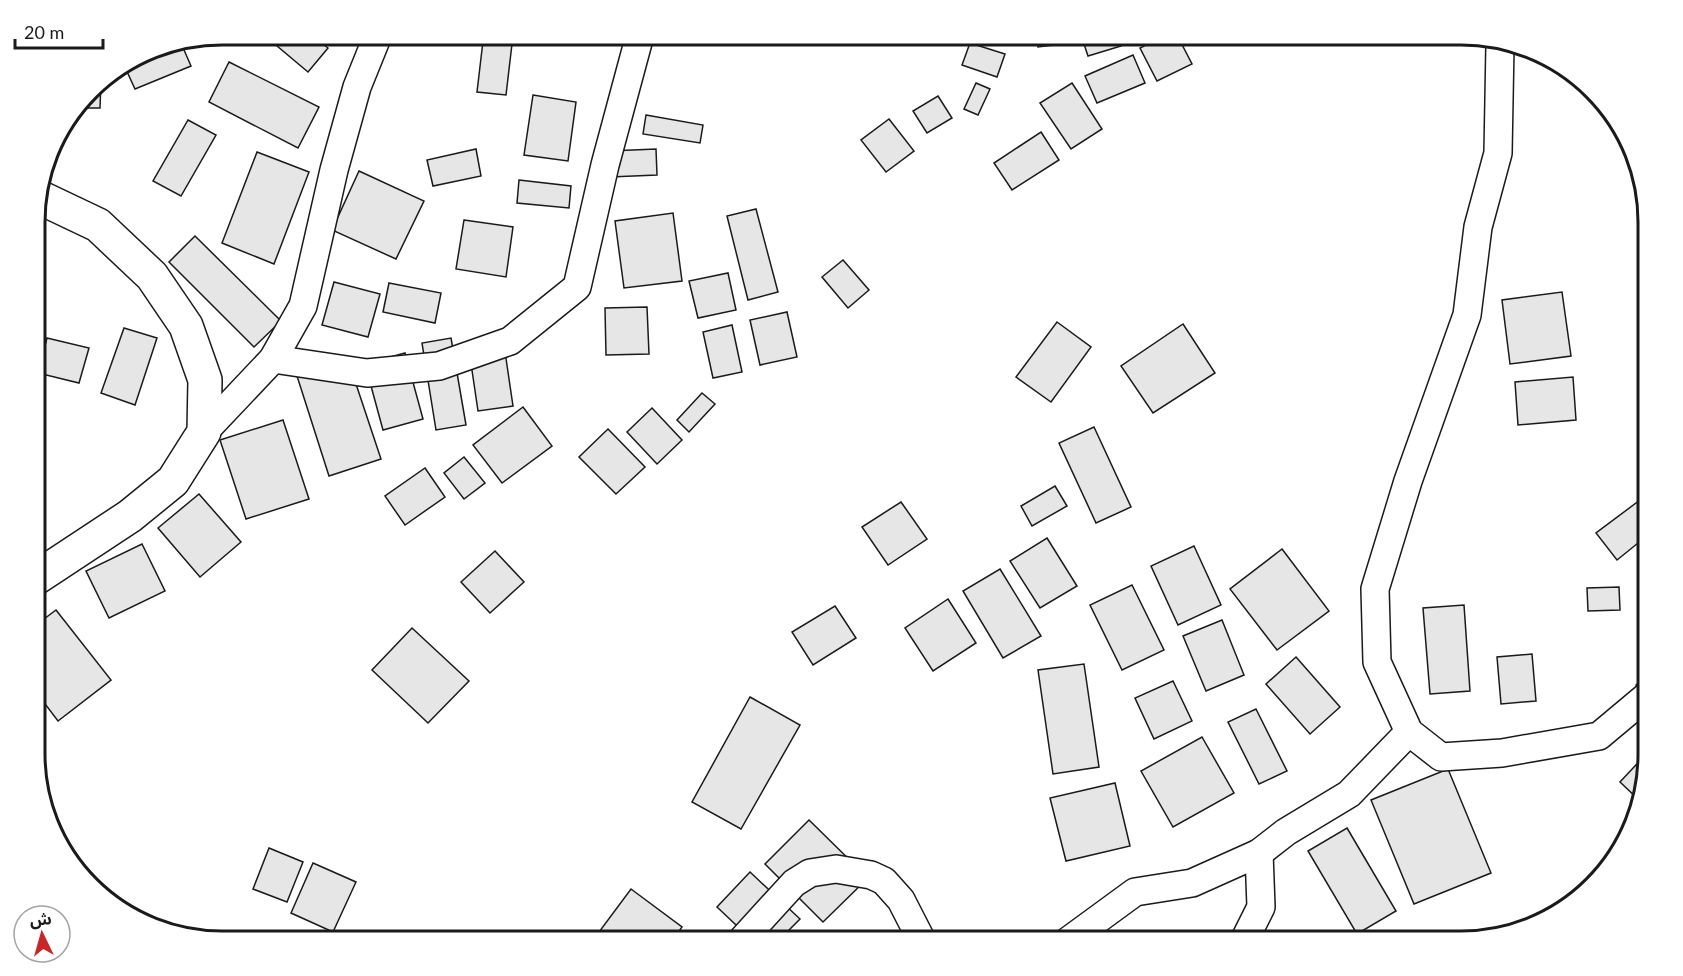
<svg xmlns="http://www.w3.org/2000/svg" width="1683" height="976" font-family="Lato,'Noto Sans Arabic',sans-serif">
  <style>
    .building { fill: #e6e6e6; stroke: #1a1a1a; stroke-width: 1.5 }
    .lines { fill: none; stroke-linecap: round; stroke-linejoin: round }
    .street-casing { stroke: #1a1a1a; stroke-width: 30 }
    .secondary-casing { stroke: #1a1a1a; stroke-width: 36 }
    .street { stroke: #fff; stroke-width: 27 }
    .secondary { stroke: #fff; stroke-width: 33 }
    .rim { fill: none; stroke: #1a1a1a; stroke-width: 3 }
  </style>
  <rect width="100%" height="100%" fill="#fff"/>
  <g class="building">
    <path d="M264 35H312L328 48 308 72Z"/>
    <path d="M431 35H444L442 40Z"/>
    <path d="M667 35H731V37Z"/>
    <path d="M1036 35H1069L1070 43 1038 47Z"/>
    <path d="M1081 35H1118L1121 46 1088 56Z"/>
    <path d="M1166 35H1177L1192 64 1157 81 1140 48Z"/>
    <path d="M1411 35H1440L1414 43Z"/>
    <path d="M483 41 512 44 506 95 477 92Z"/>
    <path d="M181 43 191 66 135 89 124 65 151 49Z"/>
    <path d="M970 43 1005 54 997 77 962 65Z"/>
    <path d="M1133 55 1145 83 1097 103 1085 76Z"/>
    <path d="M229 62 319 107 298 148 209 102Z"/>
    <path d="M101 80 100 108H78L98 81Z"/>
    <path d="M976 83 990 89 978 115 964 109Z"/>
    <path d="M1072 83 1102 129 1071 149 1040 103Z"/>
    <path d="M533 95 576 102 568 161 524 155Z"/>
    <path d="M938 96 952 118 927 133 913 111Z"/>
    <path d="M646 115 703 125 700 143 643 134Z"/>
    <path d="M889 119 914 151 886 172 861 140Z"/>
    <path d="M188 120 216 135 181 196 153 181Z"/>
    <path d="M1041 132 1059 160 1012 190 994 163Z"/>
    <path d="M476 149 481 176 433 186 427 160Z"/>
    <path d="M656 149 657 175 610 177 609 151Z"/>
    <path d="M257 152 309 172 274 264 222 243Z"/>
    <path d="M359 171 424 201 396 259 332 230Z"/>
    <path d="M519 180 571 186 569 208 517 203Z"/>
    <path d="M756 209 778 292 748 300 727 216Z"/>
    <path d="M673 213 682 281 624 288 615 221Z"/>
    <path d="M464 220 513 227 506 277 456 269Z"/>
    <path d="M195 236 281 321 254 347 169 262Z"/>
    <path d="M843 260 869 290 848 308 822 277Z"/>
    <path d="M728 273 736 310 698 318 689 281Z"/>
    <path d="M334 282 380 294 368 337 322 325Z"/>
    <path d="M389 283 441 293 435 323 383 312Z"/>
    <path d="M1562 292 1571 356 1510 364 1502 300Z"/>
    <path d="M647 307 649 354 606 355 605 308Z"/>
    <path d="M787 312 797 357 760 365 750 320Z"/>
    <path d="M1057 322 1091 347 1051 402 1016 377Z"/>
    <path d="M1183 324 1215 373 1153 413 1121 366Z"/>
    <path d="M732 325 742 372 713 378 703 332Z"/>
    <path d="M124 328 157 338 135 405 101 393Z"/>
    <path d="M47 338 89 348 79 383 38 373Z"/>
    <path d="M451 338 466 425 436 430 422 343Z"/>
    <path d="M504 345 513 406 478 411 469 350Z"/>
    <path d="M405 353 423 419 383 430 365 364Z"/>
    <path d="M348 360 381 459 329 476 297 376Z"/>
    <path d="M1573 377 1576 420 1518 425 1515 382Z"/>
    <path d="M702 393 715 404 689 432 677 420Z"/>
    <path d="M523 407 552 446 502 483 473 445Z"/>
    <path d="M652 408 682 440 657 464 627 432Z"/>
    <path d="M283 420 309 499 246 519 220 440Z"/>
    <path d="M1094 427 1131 507 1096 523 1059 443Z"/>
    <path d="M608 429 645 467 616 494 579 457Z"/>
    <path d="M464 457 485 483 464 499 444 473Z"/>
    <path d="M425 468 445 497 405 525 385 496Z"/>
    <path d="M1055 486 1067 506 1032 526 1021 506Z"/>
    <path d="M199 494 241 542 200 577 158 528Z"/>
    <path d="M1648 494V535L1617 560 1596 533Z"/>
    <path d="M901 502 927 539 888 565 862 527Z"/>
    <path d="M1047 538 1077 586 1040 608 1010 561Z"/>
    <path d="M142 544 165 591 109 618 86 571Z"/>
    <path d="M1194 546 1221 605 1178 625 1151 566Z"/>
    <path d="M1282 549 1329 611 1277 650 1230 589Z"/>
    <path d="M495 551 524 582 490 613 461 582Z"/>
    <path d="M1000 569 1041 636 1003 658 963 591Z"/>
    <path d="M1648 579V593L1641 587Z"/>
    <path d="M1132 585 1164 650 1122 670 1090 605Z"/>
    <path d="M1619 587 1620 610 1588 611 1587 588Z"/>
    <path d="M948 599 976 643 933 671 905 628Z"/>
    <path d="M1464 605 1470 691 1430 694 1423 608Z"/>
    <path d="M835 606 856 638 813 665 792 632Z"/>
    <path d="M56 610 111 680 58 721 36 692V625Z"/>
    <path d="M1222 620 1244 675 1206 691 1183 636Z"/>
    <path d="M412 628 469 681 428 723 372 670Z"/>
    <path d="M1532 654 1536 701 1501 704 1497 657Z"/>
    <path d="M1296 657 1340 707 1310 734 1266 684Z"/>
    <path d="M1084 664 1099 767 1053 774 1038 670Z"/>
    <path d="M1648 674V699L1636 685Z"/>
    <path d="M1173 681 1192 721 1154 739 1135 698Z"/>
    <path d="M750 697 800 725 741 829 692 802Z"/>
    <path d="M1256 709 1287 771 1259 784 1228 722Z"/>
    <path d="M1202 737 1234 793 1173 827 1141 771Z"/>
    <path d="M1648 752V766L1638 799 1620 782Z"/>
    <path d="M1448 769 1491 873 1414 904 1371 800Z"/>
    <path d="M1115 783 1130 846 1066 861 1050 798Z"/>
    <path d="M809 820 868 878 823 922 765 864Z"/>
    <path d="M1347 828 1396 911 1357 934 1308 851Z"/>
    <path d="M269 848 303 862 287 902 253 889Z"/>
    <path d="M313 863 356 882 333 932 291 913Z"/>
    <path d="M750 872 800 919 778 941H753L717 907Z"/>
    <path d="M631 889 682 927 672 941H612L599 932Z"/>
    <path d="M292 936 321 937V941H292Z"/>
  </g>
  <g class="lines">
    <g class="street-casing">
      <g id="street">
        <path d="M1500 45 1498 153 1478 227 1467 315 1408 481 1375 589 1377 662 1409 732 1441 757 1502 753 1599 736 1648 695"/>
        <path d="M273 359 367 373 439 366 510 341 577 287 605 165 640 35"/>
        <path d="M204 432 273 359 303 306 334 170 357 87 378 35"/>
        <path d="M741 941 794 883 810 873 836 869 871 875 884 881 901 900 922 941"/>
        <path d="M1068 941 1135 892 1192 883 1259 853 1286 832 1349 794 1409 732"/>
        <path d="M1244 941 1261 907 1259 853"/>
      </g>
    </g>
    <g class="secondary-casing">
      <path id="secondary" d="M36 578 130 516 173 481 204 432 205 380 186 326 152 276 98 225 37 196"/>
    </g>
    <use href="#street" class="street"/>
    <use href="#secondary" class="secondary"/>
  </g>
  <path d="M0 0H1683V976H0ZM222 45H1461A177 177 0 0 1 1638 222V754A177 177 0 0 1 1461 931H222A177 177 0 0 1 45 754V222A177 177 0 0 1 222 45Z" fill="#fff" fill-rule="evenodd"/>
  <path class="rim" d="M222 45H1461A177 177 0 0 1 1638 222V754A177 177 0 0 1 1461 931H222A177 177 0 0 1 45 754V222A177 177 0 0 1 222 45Z"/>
  <g transform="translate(42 934) rotate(355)"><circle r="28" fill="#ffffff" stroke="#a3a3a3" stroke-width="1.5"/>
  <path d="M0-4.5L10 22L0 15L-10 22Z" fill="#c62828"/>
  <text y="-9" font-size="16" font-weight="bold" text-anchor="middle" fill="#1a1a1a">ش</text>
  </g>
  <path d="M15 39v9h88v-9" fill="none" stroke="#1a1a1a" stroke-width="3"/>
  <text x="24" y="39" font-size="18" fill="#1a1a1a" stroke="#ffffff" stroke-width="4.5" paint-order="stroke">20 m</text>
</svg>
